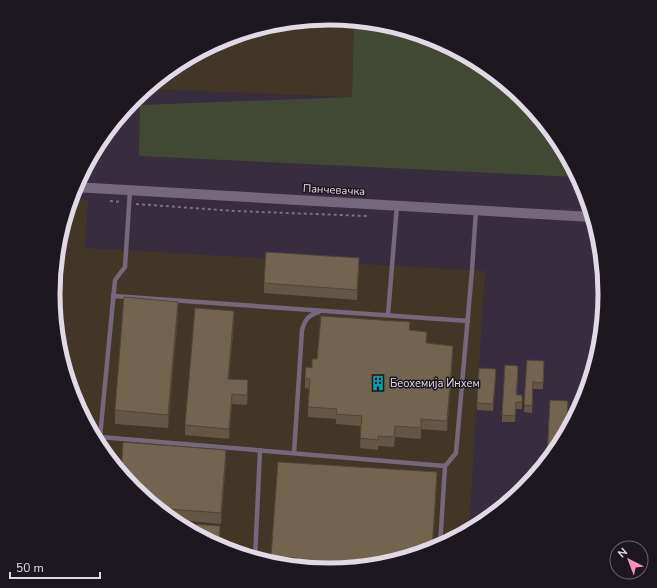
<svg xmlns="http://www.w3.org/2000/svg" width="657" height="588" font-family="'Nunito Sans',sans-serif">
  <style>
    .industrial { fill: #423727 }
    .grass { fill: #414934 }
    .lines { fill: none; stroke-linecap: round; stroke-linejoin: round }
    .path { stroke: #7a7080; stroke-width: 2; stroke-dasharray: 3 3; stroke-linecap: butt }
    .lane { stroke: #75677c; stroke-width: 4.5 }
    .secondary { stroke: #75677c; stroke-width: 10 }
    .wall { fill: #635644 }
    .shaded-wall { fill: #504637 }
    .building { fill: #73644f; stroke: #504637 }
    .labels { text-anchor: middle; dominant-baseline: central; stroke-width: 3; stroke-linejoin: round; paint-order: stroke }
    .street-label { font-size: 11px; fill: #e1d9e5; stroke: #1d171f }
    .poi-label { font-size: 11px; fill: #e1d9e5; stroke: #1d171f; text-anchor: start }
    .rim { fill: none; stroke: #e1d9e5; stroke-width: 5 }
  </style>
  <rect width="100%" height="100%" fill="#382c3f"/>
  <g class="industrial">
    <path d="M329 18 354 21 352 97 146 89 175 64 223 39 275 23Z"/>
    <path d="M70 199 88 200 85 248 485 271 469 530 434 549 382 565H274L223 549 175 523 133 489 99 447 73 399 58 348 53 294 58 240Z"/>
  </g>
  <path class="grass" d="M354 21 383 23 434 39 482 65 524 99 558 141 577 177 139 156 140 105 352 97Z"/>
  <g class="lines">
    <g class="path">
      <path d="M110 201 122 202"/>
      <path d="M136 204 235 211 367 216"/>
      <path d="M589 229H596"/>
    </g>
    <g class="lane">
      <path d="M113 296 468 321"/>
      <path d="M388 315 397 205"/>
      <path d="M100 437 445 466"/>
      <path d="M99 447 115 280 125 267 130 190"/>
      <path d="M294 453 302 330C305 319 309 315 319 312"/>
      <path d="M440 546 445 466 456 453 472 270 476 210"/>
      <path d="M255 559 260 450"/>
    </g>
    <path class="secondary" d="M74 187 592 217"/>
  </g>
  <g class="wall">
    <path d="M359 268 357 300 264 293V283Z"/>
    <path d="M178 315 168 428 115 424V410Z"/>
    <path d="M234 321 229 379 248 391 247 405 232 404 229 439 185 435V425Z"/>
    <path d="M410 330 427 343 453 356 447 431 421 429V439L395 437 394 447 378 446V450L360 448 361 426 336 424V419L308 417V407L310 389 305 388V378L317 359Z"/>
    <path d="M527 360 544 368 543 389H533L532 413 524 412Z"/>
    <path d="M518 373 517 395 522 402V409H516L515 422H502V415Z"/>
    <path d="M496 376 493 411 477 410V403Z"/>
    <path d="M226 460 221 524 170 519 133 489Z"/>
    <path d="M437 483 328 570 274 565 271 563V556Z"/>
  </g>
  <g class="shaded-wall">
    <path d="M359 258V268L357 300V290Z"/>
    <path d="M178 302V315L168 428V415Z"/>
    <path d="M234 311V321L228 389V379Z"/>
    <path d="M453 346V356L447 431V421Z"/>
    <path d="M496 369V376L493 411V404Z"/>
    <path d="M248 380V391L247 405V395Z"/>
    <path d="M232 394V404L229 439V429Z"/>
    <path d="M226 450V460L221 524V513Z"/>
    <path d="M437 472V483L433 549 432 550Z"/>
  </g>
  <g class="building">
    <path d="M266 252 359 258 357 290 264 283Z"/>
    <path d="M124 297 178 302 168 415 115 410Z"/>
    <path d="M195 308 234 311 228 379 248 380 247 395 232 394 229 429 185 425Z"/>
    <path d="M321 316 410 322 409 330 427 332 426 343 453 346 447 421 421 419V428L395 426 394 437 378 436V440L360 438 362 416 336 414 337 409 308 407 310 379 305 378 306 367 312 368V359H317Z"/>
    <path d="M527 360 544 361 543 383 533 382 532 406 524 405Z"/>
    <path d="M505 365 518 366 516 395H522V402H516L515 416 502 415Z"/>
    <path d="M479 368 496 369 493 404 477 403Z"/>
    <path d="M550 400 568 401 566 433 558 448 548 460H547Z"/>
    <path d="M123 442 226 450 221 513 157 508 133 489 121 474Z"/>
    <path d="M278 462 437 472 432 550 382 565 328 570 296 567 297 558 271 556Z"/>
    <path d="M175 523 220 526 219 547Z"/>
  </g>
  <defs>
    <g id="building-bare" transform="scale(1.2)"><path d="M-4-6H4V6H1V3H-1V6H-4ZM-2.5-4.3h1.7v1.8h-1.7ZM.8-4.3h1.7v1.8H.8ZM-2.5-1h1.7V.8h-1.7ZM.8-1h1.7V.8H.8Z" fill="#0f9aa8" stroke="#1d171f" stroke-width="2.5" paint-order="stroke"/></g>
  </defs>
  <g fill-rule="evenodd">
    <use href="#building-bare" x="378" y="383"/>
  </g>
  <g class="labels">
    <g class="street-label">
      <text transform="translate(334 190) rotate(3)">Панчевачка</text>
    </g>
    <g class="poi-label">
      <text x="390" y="383">Беохемија Инхем</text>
    </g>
  </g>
  <path d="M0 0H657V588H0ZM60 294a269 269 0 1 1 538 0a269 269 0 1 1-538 0Z" fill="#1d171f" fill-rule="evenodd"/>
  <path class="rim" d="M60 294a269 269 0 1 1 538 0a269 269 0 1 1-538 0Z"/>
  <g transform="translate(629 560) rotate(318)"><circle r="19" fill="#1d171f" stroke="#6b656e"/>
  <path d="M0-3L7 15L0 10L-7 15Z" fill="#fe8ebc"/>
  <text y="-6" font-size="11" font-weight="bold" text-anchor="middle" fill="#e1d9e5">N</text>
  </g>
  <path d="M10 572v6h90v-6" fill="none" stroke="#e1d9e5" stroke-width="2"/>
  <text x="16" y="572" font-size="12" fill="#e1d9e5" stroke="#1d171f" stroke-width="3" paint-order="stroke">50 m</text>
</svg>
